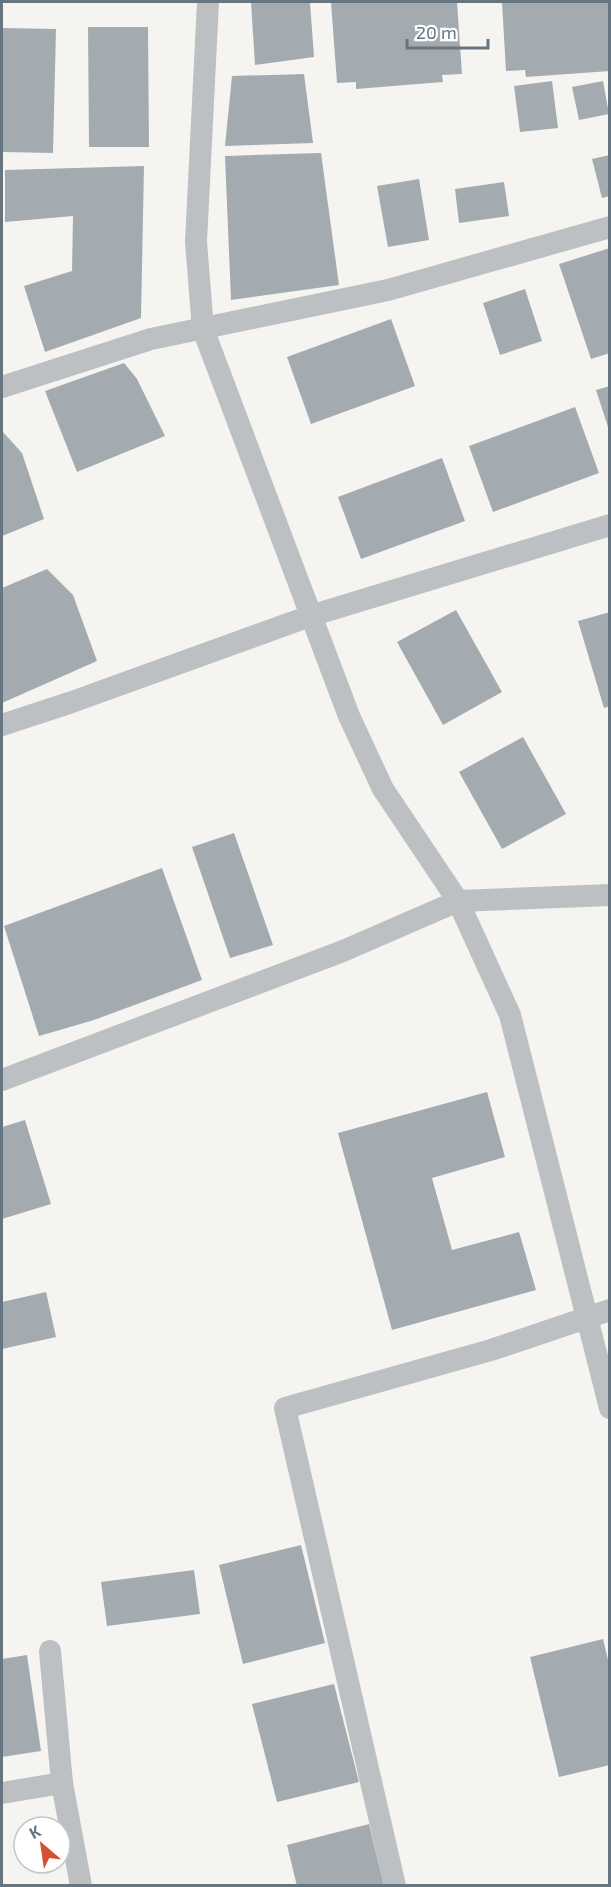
<svg xmlns="http://www.w3.org/2000/svg" width="611" height="1887" font-family="'Exo 2',sans-serif">
  <style>
    .building { fill: #a4abb0 }
    .lines { fill: none; stroke-linecap: round; stroke-linejoin: round }
    .minor { stroke: #bcc0c3; stroke-width: 22 }
  </style>
  <rect width="100%" height="100%" fill="#f5f4f1"/>
  <g class="building">
    <path d="M251 2H310L314 57 255 65Z"/>
    <path d="M331 2H457L462 74 442 75 443 82 356 89V82L337 83Z"/>
    <path d="M502 2H610V71L526 77 525 70 506 71Z"/>
    <path d="M88 27H148L149 147H89Z"/>
    <path d="M2 28 56 29 53 153 2 152Z"/>
    <path d="M304 74 313 143 225 146 232 76Z"/>
    <path d="M552 81 558 128 520 132 514 86Z"/>
    <path d="M603 81 609 114 579 120 572 87Z"/>
    <path d="M321 153 339 285 231 300 225 156Z"/>
    <path d="M610 155V196L602 198 592 159Z"/>
    <path d="M144 166 141 318 45 352 24 286 72 271 73 216 5 222V170Z"/>
    <path d="M419 179 429 240 388 247 377 186Z"/>
    <path d="M504 182 509 216 459 223 455 189Z"/>
    <path d="M610 248V353L591 359 559 264Z"/>
    <path d="M525 289 542 341 500 355 483 303Z"/>
    <path d="M391 319 415 386 311 424 287 357Z"/>
    <path d="M124 363 137 379 165 436 77 472 45 391Z"/>
    <path d="M610 386V430H609L596 390Z"/>
    <path d="M575 407 599 473 493 512 469 446Z"/>
    <path d="M2 431 22 453 44 519 2 536Z"/>
    <path d="M442 458 465 521 361 559 338 497Z"/>
    <path d="M47 569 73 595 97 661 2 703V588Z"/>
    <path d="M456 610 502 692 443 725 397 642Z"/>
    <path d="M610 612V706L604 708 578 621Z"/>
    <path d="M523 737 566 814 502 849 459 772Z"/>
    <path d="M234 833 273 945 230 958 192 847Z"/>
    <path d="M162 868 202 980 94 1020 39 1036 4 926Z"/>
    <path d="M487 1092 505 1157 432 1178 452 1250 519 1232 536 1290 392 1330 338 1133Z"/>
    <path d="M25 1120 51 1204 2 1219V1127Z"/>
    <path d="M46 1292 56 1337 2 1349V1302Z"/>
    <path d="M301 1545 325 1643 243 1664 219 1565Z"/>
    <path d="M194 1570 200 1614 107 1626 101 1582Z"/>
    <path d="M603 1639 610 1668V1765L559 1777 530 1657Z"/>
    <path d="M27 1655 41 1751 2 1757V1659Z"/>
    <path d="M334 1684 359 1782 277 1802 252 1704Z"/>
    <path d="M369 1824 384 1886H297L287 1845Z"/>
  </g>
  <g class="lines">
    <g class="minor">
      <path d="M208 2 196 242 203 329 349 716 383 789 458 901 510 1015 610 1408"/>
      <path d="M2 387 151 339 388 290 610 227"/>
      <path d="M2 725 72 702 310 616 610 525"/>
      <path d="M2 1080 343 951 458 901 610 895"/>
      <path d="M50 1651 62 1783 81 1886"/>
      <path d="M2 1793 62 1783"/>
      <path d="M395 1886 285 1408 491 1350 610 1310"/>
    </g>
  </g>
  <rect width="611" height="1887" fill="none" stroke="#66757f" stroke-width="6"/>
  <g transform="translate(42 1845) rotate(331)"><circle r="28" fill="#ffffff" stroke="#c2c8cc" stroke-width="1.5"/>
  <path d="M0-4.5L10 22L0 15L-10 22Z" fill="#d25234"/>
  <text y="-9" font-size="16" font-weight="bold" text-anchor="middle" fill="#66757f">K</text>
  </g>
  <path d="M407 39v9h81v-9" fill="none" stroke="#66757f" stroke-width="3"/>
  <text x="416" y="39" font-size="18" fill="#66757f" stroke="#ffffff" stroke-width="4.5" paint-order="stroke">20 m</text>
</svg>
